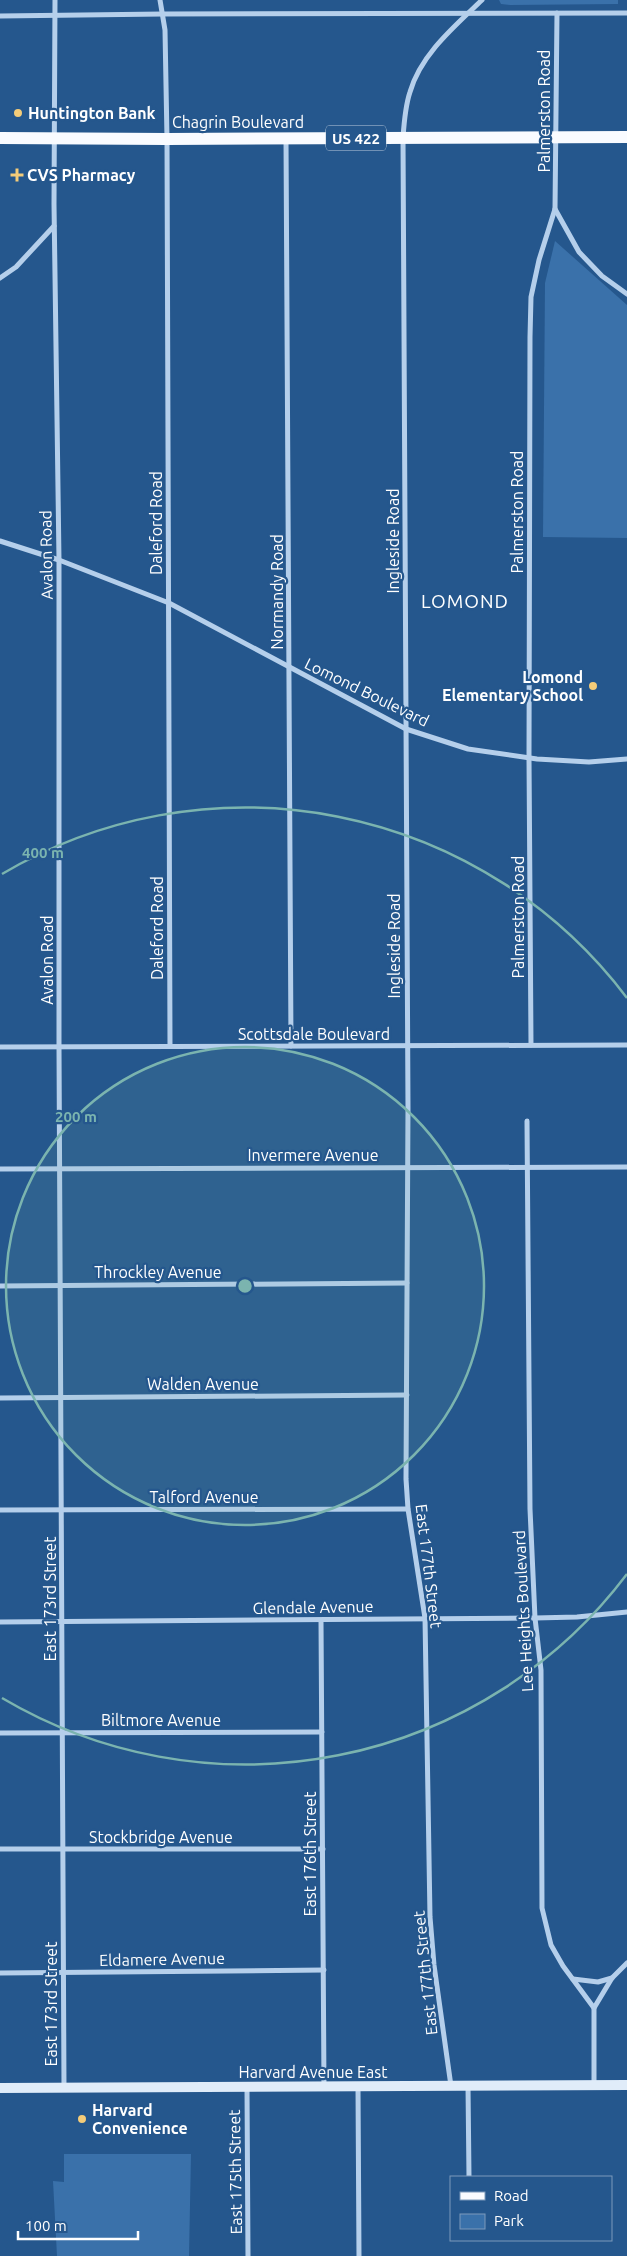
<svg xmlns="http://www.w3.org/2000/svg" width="627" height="2256" font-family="Ubuntu,sans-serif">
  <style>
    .green { fill: #3a71aa }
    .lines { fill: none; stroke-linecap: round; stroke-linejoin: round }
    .minor { stroke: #b5cfeb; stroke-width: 5 }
    .secondary { stroke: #e0ecf9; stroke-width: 10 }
    .primary { stroke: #f9fbff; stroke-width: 12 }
    .ring { fill: none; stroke: #7bb4af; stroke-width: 2.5 }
    .poi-dot { fill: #f4cc79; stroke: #25578d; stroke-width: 2 }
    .labels { text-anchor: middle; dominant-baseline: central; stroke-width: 4.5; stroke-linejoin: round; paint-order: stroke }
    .shield { fill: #25578d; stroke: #becddd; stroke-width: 1 }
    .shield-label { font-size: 15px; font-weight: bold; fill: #fff }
    .street-label { font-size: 16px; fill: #fff; stroke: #25578d }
    .poi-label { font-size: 16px; font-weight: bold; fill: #fff; stroke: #25578d; text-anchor: start }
    .quarter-label { font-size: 19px; letter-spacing: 1px; fill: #fff; stroke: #25578d }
    .centre { fill: #7bb4af; stroke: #25578d; stroke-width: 2.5 }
    .ring-label { font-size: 15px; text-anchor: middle; font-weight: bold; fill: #7bb4af; stroke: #25578d; stroke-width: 4.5; stroke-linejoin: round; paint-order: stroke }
  </style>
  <rect width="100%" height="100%" fill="#25578d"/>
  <g class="green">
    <path d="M499 0H618V4L510 5 501 4Z"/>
    <path d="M555 241 627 305V538L543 537 545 283Z"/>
    <path d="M64 2154H191L189 2256H57L53 2181 64 2182Z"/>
  </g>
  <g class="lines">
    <g class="minor">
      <path d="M55 0 54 204 59 560V1047L64 2088"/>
      <path d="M160 0 165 30 167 139 170 1046"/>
      <path d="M0 16 163 14 627 13"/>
      <path d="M286 139 291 1046"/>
      <path d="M555 209 579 252 602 276 627 294"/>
      <path d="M0 278 16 267 54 226"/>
      <path d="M0 541 59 560 169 603 406 729 468 749 537 759 589 762 627 759"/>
      <path d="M531 1045 529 758 530 337 531 297 539 260 555 209 557 13"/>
      <path d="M0 1047 627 1045"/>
      <path d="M527 1121 530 1509 535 1618 541 1670 542 1908 551 1945 563 1966 594 2008V2085"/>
      <path d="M0 1169 627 1167"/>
      <path d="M0 1286 407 1283"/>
      <path d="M0 1398 407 1395"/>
      <path d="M0 1510 408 1509"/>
      <path d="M321 1621 324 2087"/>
      <path d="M0 1622 535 1618 577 1617 627 1612"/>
      <path d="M0 1733 322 1732"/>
      <path d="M0 1849H323"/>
      <path d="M0 1973 324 1970"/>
      <path d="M573 1979 598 1982 612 1978"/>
      <path d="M594 2008 612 1978 627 1963"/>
      <path d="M451 2086 434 1965 430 1917 425 1618 408 1509 406 1479 408 1108 403 138C404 123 405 107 410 92 421 54 455 26 482 0"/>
      <path d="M468 2086 469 2177"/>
      <path d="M358 2087 359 2256"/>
      <path d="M247 2088 248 2256"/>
    </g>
    <path class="secondary" d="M0 2088 627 2085"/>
    <path class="primary" d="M0 138 167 139 627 137"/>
  </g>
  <circle cx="245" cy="1286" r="239" fill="#7bb4af" fill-opacity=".12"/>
  <g class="ring">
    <circle cx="245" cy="1286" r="239"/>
    <path d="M627 1574A478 478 0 0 1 2 1698M2 874A478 478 0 0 1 627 998"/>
  </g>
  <g class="poi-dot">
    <circle cx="18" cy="113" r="5"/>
    <path d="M14.5 167.5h5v5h5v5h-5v5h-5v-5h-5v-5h5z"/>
    <circle cx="593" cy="686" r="5"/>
    <circle cx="82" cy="2119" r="5"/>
  </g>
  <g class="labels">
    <rect class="shield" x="326" y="125.5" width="60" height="25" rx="4"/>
    <g class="shield-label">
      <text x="356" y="138">US 422</text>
    </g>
    <g class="street-label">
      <text transform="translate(544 111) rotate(-90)">Palmerston Road</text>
      <text x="238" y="122">Chagrin Boulevard</text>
      <text transform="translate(517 512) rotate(-90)">Palmerston Road</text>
      <text transform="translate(156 523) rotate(-90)">Daleford Road</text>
      <text transform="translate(393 541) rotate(-90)">Ingleside Road</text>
      <text transform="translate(46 555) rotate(-91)">Avalon Road</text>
      <text transform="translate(277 592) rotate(-90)">Normandy Road</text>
      <text transform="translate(367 692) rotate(26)">Lomond Boulevard</text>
      <text transform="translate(518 917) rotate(-90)">Palmerston Road</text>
      <text transform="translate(157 928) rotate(-90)">Daleford Road</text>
      <text transform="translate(394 946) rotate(-90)">Ingleside Road</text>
      <text transform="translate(47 960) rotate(-90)">Avalon Road</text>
      <text x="314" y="1034">Scottsdale Boulevard</text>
      <text x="313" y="1155">Invermere Avenue</text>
      <text x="158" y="1272">Throckley Avenue</text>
      <text x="203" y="1384">Walden Avenue</text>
      <text x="204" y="1497">Talford Avenue</text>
      <text transform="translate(429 1566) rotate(83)">East 177th Street</text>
      <text transform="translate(50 1599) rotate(-90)">East 173rd Street</text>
      <text transform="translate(313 1607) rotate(-1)">Glendale Avenue</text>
      <text transform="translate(523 1611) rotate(-93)">Lee Heights Boulevard</text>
      <text x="161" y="1720">Biltmore Avenue</text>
      <text x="161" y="1837">Stockbridge Avenue</text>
      <text transform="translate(310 1854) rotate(-90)">East 176th Street</text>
      <text transform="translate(162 1959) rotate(-1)">Eldamere Avenue</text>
      <text transform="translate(425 1973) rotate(-96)">East 177th Street</text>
      <text transform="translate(51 2004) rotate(-90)">East 173rd Street</text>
      <text x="313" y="2072">Harvard Avenue East</text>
      <text transform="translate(235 2172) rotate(-91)">East 175th Street</text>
    </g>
    <g class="poi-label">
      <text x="28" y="113">Huntington Bank</text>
      <text x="27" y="175">CVS Pharmacy</text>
      <text x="583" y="677" text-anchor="end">Lomond<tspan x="583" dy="18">Elementary School</tspan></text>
      <text x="92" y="2110">Harvard<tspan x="92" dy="18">Convenience</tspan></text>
    </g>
    <g class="quarter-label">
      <text x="465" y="601">LOMOND</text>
    </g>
  </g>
  <circle cx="245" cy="1286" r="8" class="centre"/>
  <g class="ring-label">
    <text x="43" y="858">400 m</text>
    <text x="76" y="1122">200 m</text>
  </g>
  <rect x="450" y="2176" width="162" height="65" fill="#25578d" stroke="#7c9abb"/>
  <rect x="460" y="2192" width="25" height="8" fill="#f9fbff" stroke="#7c9abb"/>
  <text x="494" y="2201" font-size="15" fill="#ffffff">Road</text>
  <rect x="460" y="2214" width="25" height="15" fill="#3a71aa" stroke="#7c9abb"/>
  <text x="494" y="2226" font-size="15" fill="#ffffff">Park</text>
  <path d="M18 2231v8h120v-8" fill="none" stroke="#ffffff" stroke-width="2.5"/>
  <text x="25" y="2231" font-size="15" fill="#ffffff" stroke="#25578d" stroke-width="4" paint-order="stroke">100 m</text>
</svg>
